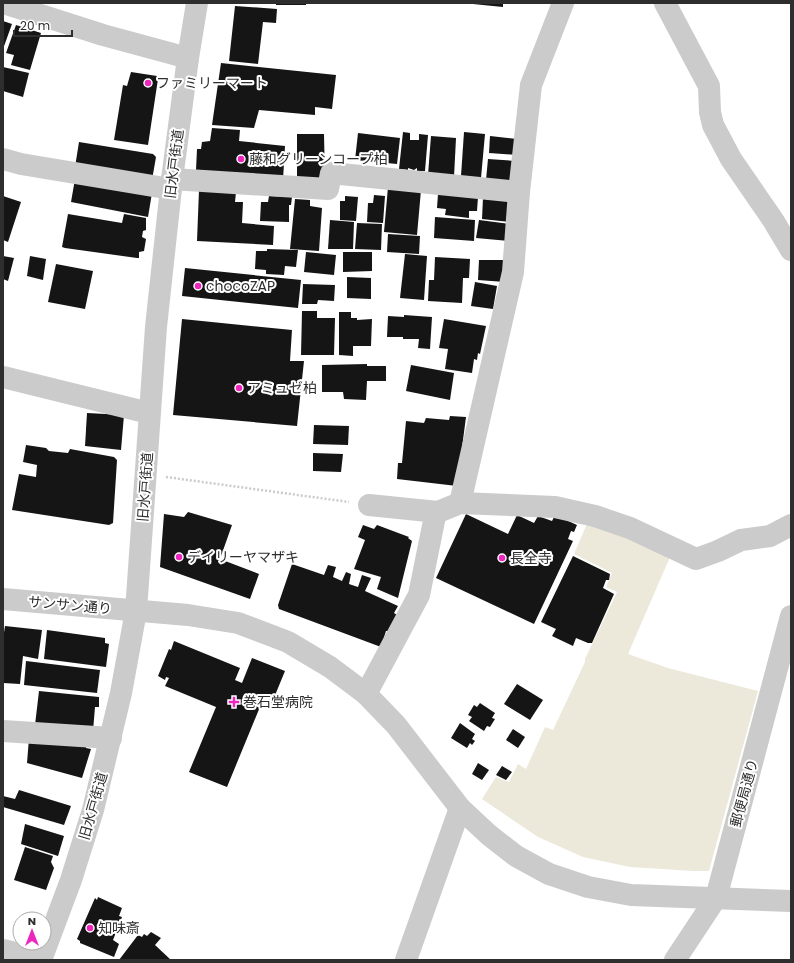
<svg xmlns="http://www.w3.org/2000/svg" width="794" height="963" font-family="Poppins,'Noto Sans JP',sans-serif">
  <style>
    .green { fill: #ece8da }
    .building { fill: #151515 }
    .lines { fill: none; stroke-linecap: round; stroke-linejoin: round }
    .path { stroke: #cbcbcb; stroke-width: 2.5; stroke-dasharray: 2 2; stroke-linecap: butt }
    .minor { stroke: #cbcbcb; stroke-width: 22 }
    .poi-dot { fill: #ee26bd; stroke: #fff; stroke-width: 1.5 }
    .labels { text-anchor: middle; dominant-baseline: central; stroke-width: 4; stroke-linejoin: round; paint-order: stroke }
    .poi-label { font-size: 14px; fill: #2e2e2e; stroke: #fff; text-anchor: start }
    .street-label { font-size: 14px; fill: #2e2e2e; stroke: #fff }
  </style>
  <rect width="100%" height="100%" fill="#fff"/>
  <path class="green" d="M589 519 673 550 628 654 668 668 758 691 709 871H693L630 867 583 857 538 837 482 799 496 777 509 782 518 764 526 769 545 727 553 730 585 662V659L617 592 606 587 612 573 574 554Z"/>
  <g class="building">
    <rect x="276" y="3" width="30" height="2"/>
    <path d="M473 3H503V7L473 4Z"/>
    <path d="M235 6 277 9 276 23 263 22 258 64 229 61Z"/>
    <path d="M3 21 12 24 3 49Z"/>
    <path d="M16 25 41 33 30 70 11 65 14 55 6 53Z"/>
    <path d="M221 63 336 75 332 109 315 107V115L259 110 254 128 212 125Z"/>
    <path d="M3 67 29 73 23 97 3 91Z"/>
    <path d="M131 72 157 76 158 79 148 145 114 140 123 85 127 86Z"/>
    <path d="M212 128 240 130 239 141 285 146 283 180 196 170 197 149H201L202 142 210 141Z"/>
    <path d="M403 132 410 133V140H419V134L428 135 425 171H417V168L414 170 408 168V170L399 169Z"/>
    <path d="M464 132 485 134 481 178 461 176Z"/>
    <path d="M358 133 400 138 397 164 355 160Z"/>
    <path d="M297 134H324L325 182H297Z"/>
    <path d="M431 136 456 138 454 177 428 175Z"/>
    <path d="M490 136 517 139V155L489 153Z"/>
    <path d="M79 142 153 154 156 157 152 180 75 167Z"/>
    <path d="M488 159 517 161 515 184 486 180Z"/>
    <path d="M75 179 152 193 148 217 71 202Z"/>
    <path d="M388 187 421 190 417 235 384 232Z"/>
    <path d="M199 190 236 192 235 202H243L242 223 274 226 273 245 197 241Z"/>
    <path d="M438 194 478 197 477 211H469V218L445 215 446 209 437 208Z"/>
    <path d="M374 195 385 196 383 223 367 222 368 203H373Z"/>
    <path d="M3 196 21 202 8 242 3 240Z"/>
    <path d="M269 196 292 197 291 205H289V222L260 221 261 202H268Z"/>
    <path d="M345 196 358 197 356 221 340 220V201H345Z"/>
    <path d="M483 198 513 201 510 222 482 219Z"/>
    <path d="M295 199 310 200V206L322 208 319 251 290 249Z"/>
    <path d="M68 214 122 223 124 214 146 218V230L143 231 142 237 146 239 144 251 139 252V258H137L65 248 62 247Z"/>
    <path d="M435 217 475 220 474 241 434 238Z"/>
    <path d="M330 220 354 222 353 249H328Z"/>
    <path d="M479 220 511 224 509 241 476 238Z"/>
    <path d="M357 223 382 224 381 250 355 249Z"/>
    <path d="M388 234 420 236 419 254 387 252Z"/>
    <path d="M267 249 298 250 296 267 285 266 284 275 266 274V270L255 269 256 251H267Z"/>
    <path d="M306 252 336 255 334 275 304 272Z"/>
    <path d="M343 252H372V271L343 272Z"/>
    <path d="M405 254 427 256 424 300 400 298Z"/>
    <path d="M3 256 14 258 8 281 3 279Z"/>
    <path d="M30 256 46 259 43 280 27 276Z"/>
    <path d="M435 257 470 259 469 278H463L462 303 428 301 429 280H434Z"/>
    <path d="M479 260H506L505 282 478 280Z"/>
    <path d="M56 264 93 271 85 309 48 302Z"/>
    <path d="M185 268 301 280 298 308 182 296Z"/>
    <path d="M347 277 371 278V299L347 298Z"/>
    <path d="M475 282 497 286 493 309 471 306Z"/>
    <path d="M303 284 335 285 334 301 318 300 317 304H302Z"/>
    <path d="M302 311H317V318H335L334 355H301Z"/>
    <path d="M339 312H351V318H357V320L372 319 371 346H353V356L339 355Z"/>
    <path d="M404 315 432 317 430 349 418 348 419 339H403V337H387L388 316 404 317Z"/>
    <path d="M182 319 292 330 290 361H304L297 426 173 415Z"/>
    <path d="M444 319 486 326 480 354 478 353 477 360 474 359 472 373 445 369 448 349 439 348Z"/>
    <path d="M367 364V366H386V381H367L366 400 344 399 343 392H322V365Z"/>
    <path d="M411 365 454 373 450 400 406 391Z"/>
    <path d="M87 413 124 415 121 450 85 446Z"/>
    <path d="M450 416 466 417 457 486 397 479 398 463H402L406 421 424 423 426 418 449 420Z"/>
    <path d="M314 425 349 426 348 445 313 444Z"/>
    <path d="M26 445 46 448 49 451 68 453 70 449 114 457 117 460 113 523 109 525 12 510 19 474 36 477 37 465 23 462Z"/>
    <path d="M313 453 343 454 341 472 313 471Z"/>
    <path d="M188 512 232 525 220 559 259 574 250 599 160 567 164 514 184 517Z"/>
    <path d="M466 514 508 534 517 515 534 523 538 516 552 521 555 515 577 525 574 532 571 531 568 539 573 541 534 624 436 578Z"/>
    <path d="M363 525 374 529 377 525 409 537 408 538 412 541 398 598 377 589 381 577 354 569 365 540 358 537Z"/>
    <path d="M573 556 610 574 609 580H606L603 588 614 594 592 643H588L576 638 573 646 552 636 556 629 541 622Z"/>
    <path d="M292 564 324 575 328 565 336 567 333 577 342 581 346 572 351 574 349 584 358 587 362 575 371 578 365 591 398 606 394 613 397 615 390 631H386L381 647 279 609 278 605Z"/>
    <path d="M5 626 42 630 38 659 23 656 20 684 3 683V639Z"/>
    <path d="M47 630 105 638V643L109 644 106 667 44 659Z"/>
    <path d="M174 641 240 668 235 680 242 683 252 658 285 671 271 705 262 702 227 787 189 772 216 707 165 686 169 678 166 677 165 680 158 676 169 649 171 650Z"/>
    <path d="M26 661 100 670 97 693 24 685Z"/>
    <path d="M517 684 543 700 530 720 504 704Z"/>
    <path d="M39 691 99 697V707H95L93 731 35 725Z"/>
    <path d="M480 703 495 713 492 718 495 719 490 727 487 726 484 731 469 721 472 717 468 715 474 705 477 707Z"/>
    <path d="M460 723 475 734 472 739 475 741 472 745 470 743 467 748 451 738Z"/>
    <path d="M513 729 525 737 518 748 506 740Z"/>
    <path d="M29 738 86 744V748L91 749 82 778 27 763Z"/>
    <path d="M478 763 489 770 482 780 472 774Z"/>
    <path d="M502 766 512 772 506 780 496 775Z"/>
    <path d="M19 790 71 806 64 825 3 807V796L15 799Z"/>
    <path d="M25 824 64 836 58 856 21 844Z"/>
    <path d="M25 847 53 856 51 862 54 868 46 890 14 880Z"/>
    <path d="M98 897 122 908 119 916 122 917 113 940 119 944 114 957 80 943V941L77 939 95 898 97 900Z"/>
    <path d="M151 932 161 938 155 945 171 960H119L138 935 142 937 144 934 147 936Z"/>
  </g>
  <g class="lines">
    <path class="path" d="M166 477 349 502"/>
    <g class="minor">
      <path d="M3 3 103 35 188 58"/>
      <path d="M665 3 709 86 710 112 713 125 731 159 773 220 791 250"/>
      <path d="M3 159 21 164 171 189"/>
      <path d="M172 179 328 189 331 173 519 192"/>
      <path d="M3 377 149 413"/>
      <path d="M460 503 513 272 519 192 531 85 563 3"/>
      <path d="M369 505 438 512"/>
      <path d="M3 599 188 615 238 623 288 642 330 667 366 694 396 725 460 808 489 835 516 856 549 874 588 887 631 895 791 901"/>
      <path d="M366 694 419 595 435 516 438 512 460 503 555 507 595 516 630 528 696 559 718 551 741 540 770 536 791 525"/>
      <path d="M3 731 111 738"/>
      <path d="M3 950 41 959"/>
      <path d="M41 960 71 880 93 810 121 693 136 611 156 327 172 179 188 58 197 3"/>
      <path d="M406 960 460 808"/>
      <path d="M675 960 716 898 791 616"/>
    </g>
  </g>
  <g class="poi-dot">
    <circle cx="148" cy="83" r="4"/>
    <circle cx="241" cy="159" r="4"/>
    <circle cx="198" cy="286" r="4"/>
    <circle cx="239" cy="388" r="4"/>
    <circle cx="179" cy="557" r="4"/>
    <circle cx="502" cy="558" r="4"/>
    <path d="M232 696h4v4h4v4h-4v4h-4v-4h-4v-4h4z"/>
    <circle cx="90" cy="928" r="4"/>
  </g>
  <g class="labels">
    <g class="poi-label">
      <text x="156" y="83">ファミリーマート</text>
      <text x="249" y="159">藤和グリーンコープ柏</text>
      <text x="206" y="286">chocoZAP</text>
      <text x="247" y="388">アミュゼ柏</text>
      <text x="187" y="557">デイリーヤマザキ</text>
      <text x="510" y="558">長全寺</text>
      <text x="243" y="702">巻石堂病院</text>
      <text x="98" y="928">知味斎</text>
    </g>
    <g class="street-label">
      <text transform="translate(174 164) rotate(-83)">旧水戸街道</text>
      <text transform="translate(145 487) rotate(-86)">旧水戸街道</text>
      <text transform="translate(70 605) rotate(5)">サンサン通り</text>
      <text transform="translate(744 793) rotate(-75)">郵便局通り</text>
      <text transform="translate(93 806) rotate(-74)">旧水戸街道</text>
    </g>
  </g>
  <rect width="794" height="963" fill="none" stroke="#2e2e2e" stroke-width="8"/>
  <g transform="translate(32 931)"><circle r="19" fill="#ffffff" stroke="#ababab"/>
  <path d="M0-3L7 15L0 10L-7 15Z" fill="#ee26bd"/>
  <text y="-6" font-size="11" font-weight="bold" text-anchor="middle" fill="#2e2e2e">N</text>
  </g>
  <path d="M14 30v6h58v-6" fill="none" stroke="#2e2e2e" stroke-width="2"/>
  <text x="20" y="30" font-size="12" fill="#2e2e2e" stroke="#ffffff" stroke-width="3" paint-order="stroke">20 m</text>
</svg>
